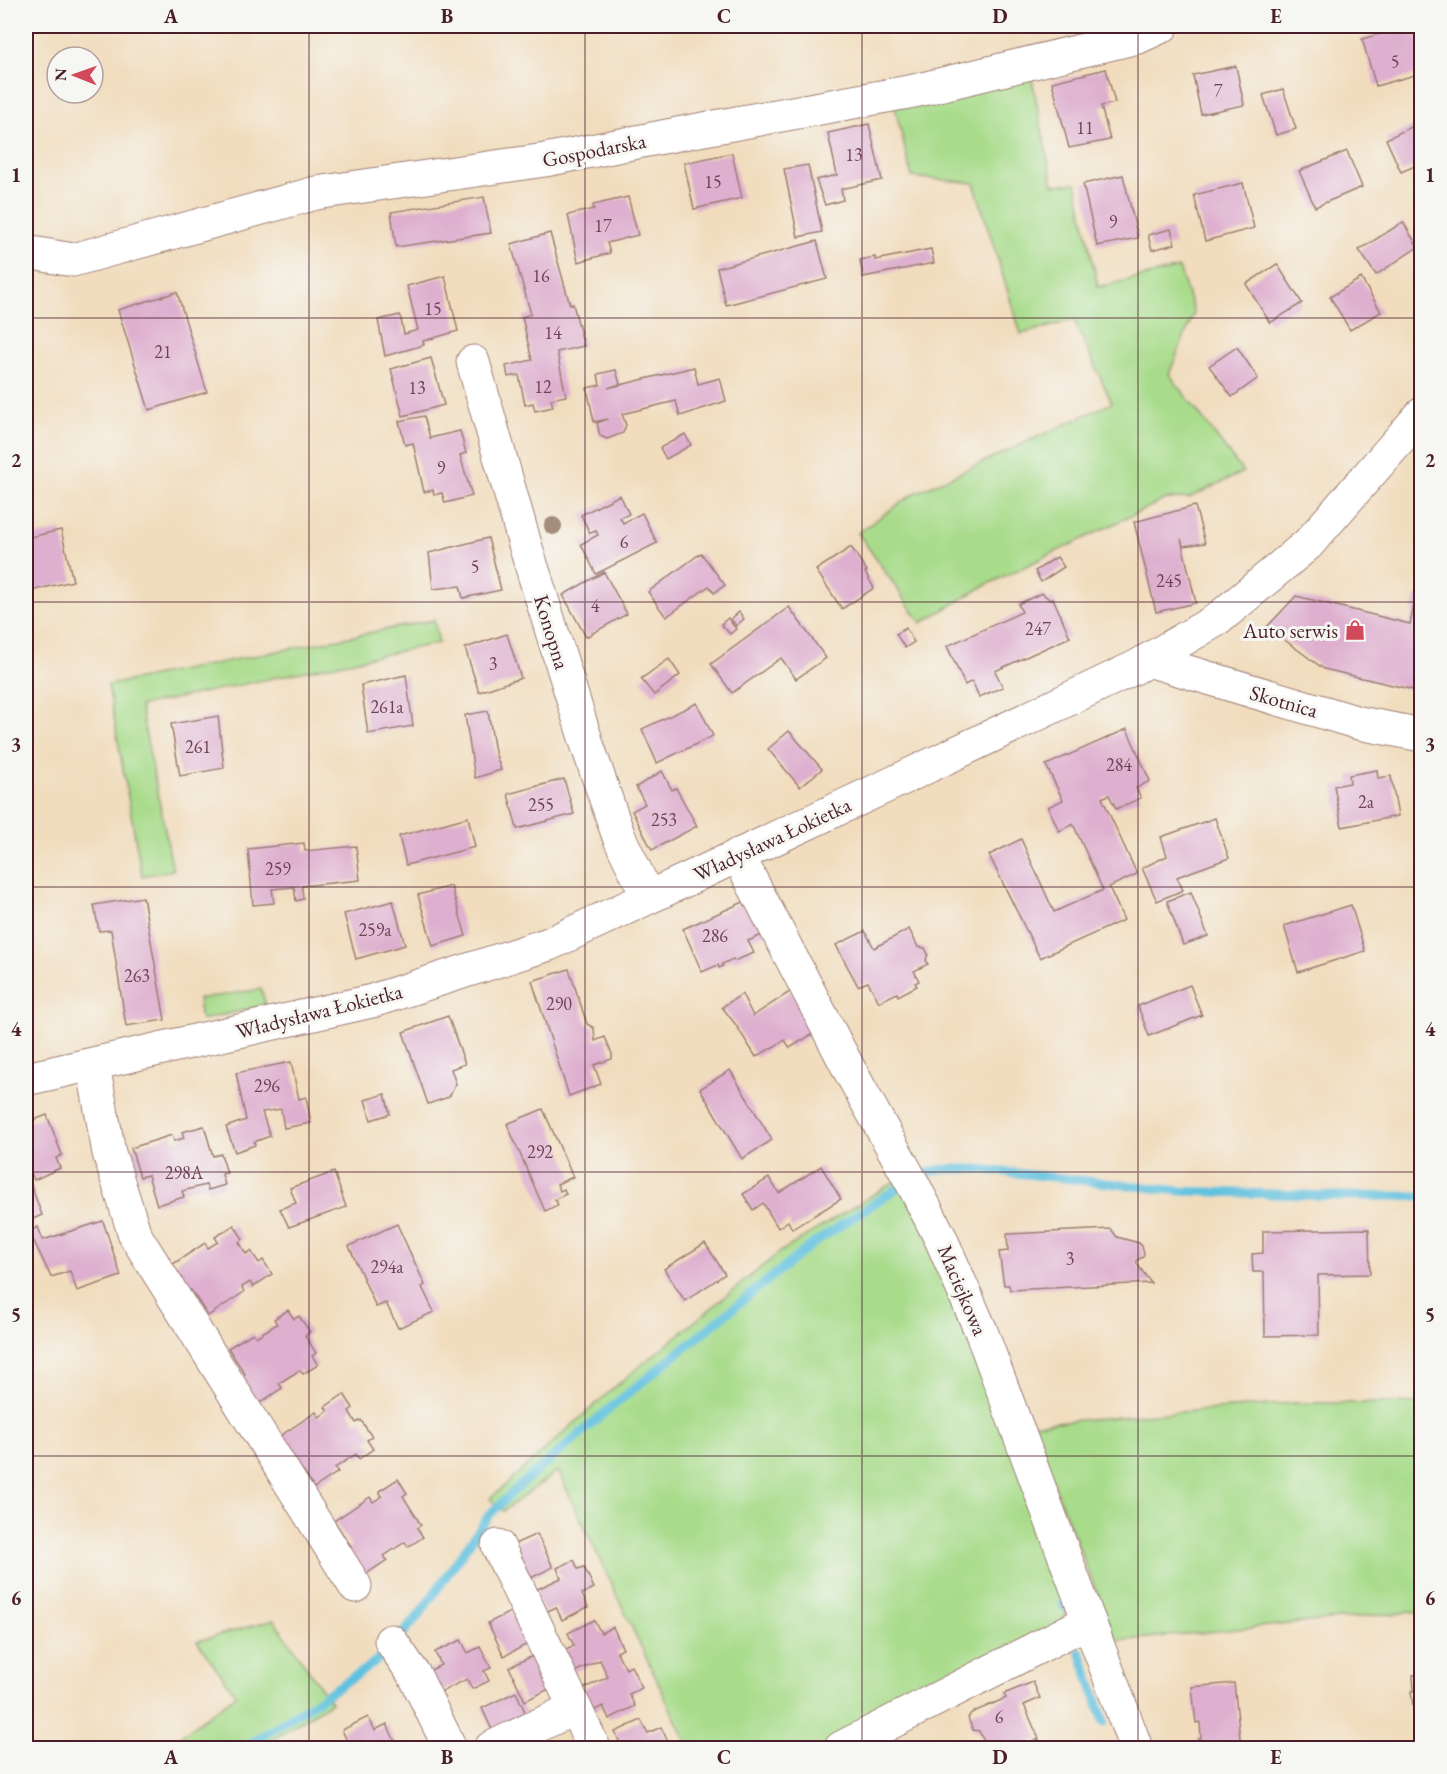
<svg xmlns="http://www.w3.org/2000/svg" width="1447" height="1774" font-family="'EB Garamond',serif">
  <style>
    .green { fill: #a8dc8b; stroke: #797e5b; stroke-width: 1.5 }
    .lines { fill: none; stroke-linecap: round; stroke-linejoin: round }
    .stream { stroke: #61c1df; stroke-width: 9 }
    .building { fill: #deafcf }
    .minor-casing { stroke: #9e7e74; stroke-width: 35 }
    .minor { stroke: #fff; stroke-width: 33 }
    .tree { fill: #a28e7a }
    .grid { fill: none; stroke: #4a1f2b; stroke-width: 1.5; stroke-opacity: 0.55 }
    .labels { text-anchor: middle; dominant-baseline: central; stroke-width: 6; stroke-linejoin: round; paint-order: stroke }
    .number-label { font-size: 18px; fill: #6f4354 }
    .street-label { font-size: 21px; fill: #4a1f2b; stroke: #f6f6f2 }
    .poi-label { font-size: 21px; fill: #4a1f2b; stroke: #f6f6f2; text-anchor: end }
    .neatline { fill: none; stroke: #4a1f2b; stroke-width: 2 }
    .grid-label { font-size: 20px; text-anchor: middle; font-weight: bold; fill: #4a1f2b }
  </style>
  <rect width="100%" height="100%" fill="#f6f6f2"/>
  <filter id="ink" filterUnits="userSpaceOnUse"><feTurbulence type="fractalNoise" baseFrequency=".0167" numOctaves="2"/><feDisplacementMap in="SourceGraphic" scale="12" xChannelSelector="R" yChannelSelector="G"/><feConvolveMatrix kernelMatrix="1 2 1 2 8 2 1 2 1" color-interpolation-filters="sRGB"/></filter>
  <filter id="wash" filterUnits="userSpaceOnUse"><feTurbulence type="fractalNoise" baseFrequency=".008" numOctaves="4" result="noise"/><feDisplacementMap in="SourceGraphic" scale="24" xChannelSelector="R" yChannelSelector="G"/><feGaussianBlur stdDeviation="1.35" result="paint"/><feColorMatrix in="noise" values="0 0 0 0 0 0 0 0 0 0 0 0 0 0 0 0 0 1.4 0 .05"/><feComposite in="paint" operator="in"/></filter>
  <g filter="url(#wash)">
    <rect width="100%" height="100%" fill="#f1ddbe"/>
    <g class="green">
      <path d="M1030 69 1053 185 1076 183 1098 287 1179 268 1194 313 1169 374 1243 472 1189 498 1166 499 984 586 921 623 858 533 913 494 1112 403 1074 320 1021 334 974 183 912 177 894 104Z"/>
      <path d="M434 620 439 643 140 706 173 870 142 876 108 685Z"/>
      <path d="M261 989 266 1005 201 1020 198 999Z"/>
      <path d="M897 1180 931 1242 1071 1603 1060 1625 830 1748H689L558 1471 503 1511 490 1499 617 1385 780 1252Z"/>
      <path d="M1295 1403H1421V1611L1116 1641 1030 1424Z"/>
      <path d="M274 1620 331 1702 260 1748H182L176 1739 236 1695 197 1641Z"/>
    </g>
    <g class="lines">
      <g class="stream">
        <path d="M920 1175 942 1169H978L1181 1191 1335 1196H1422"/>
        <path d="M1063 1604 1064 1607"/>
        <path d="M1080 1652 1104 1722"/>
        <path d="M244 1748 367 1668 386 1653 419 1615 490 1514 516 1489 615 1404 814 1243 899 1187"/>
      </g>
    </g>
    <g id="blocks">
      <g class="building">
        <path d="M1407 26H1415L1422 48V73L1376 86 1362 39Z"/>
        <path d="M1236 66 1244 105 1201 114 1193 75Z"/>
        <path d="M1106 69 1115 103 1101 106 1110 140 1069 148 1052 82Z"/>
        <path d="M1283 89 1296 129 1276 135 1263 95Z"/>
        <path d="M1422 122V163L1401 172 1386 139Z"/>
        <path d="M869 124 882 180 841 189 843 200 825 205 816 180 837 175 828 133Z"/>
        <path d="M1347 151 1362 187 1315 207 1299 171Z"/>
        <path d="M732 153 742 198 694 209 684 163Z"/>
        <path d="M808 165 822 232 798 237 784 169Z"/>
        <path d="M1123 175 1138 238 1097 246 1083 184Z"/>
        <path d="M1243 183 1254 228 1205 241 1194 195Z"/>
        <path d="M484 197 491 233 396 247 391 212Z"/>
        <path d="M628 197 638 235 607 243 610 253 578 262 568 215 594 209 593 205Z"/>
        <path d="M1403 222 1418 247 1376 275 1359 250Z"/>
        <path d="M1171 229 1175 244 1152 250 1148 235Z"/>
        <path d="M550 233 570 305 573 304 584 346 557 352 566 396 551 399 553 407 535 411 533 403 525 405 519 375 508 377 506 366 532 360 522 317 531 314 511 244Z"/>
        <path d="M817 241 827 279 726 305 717 268Z"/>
        <path d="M931 249 934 263 863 277 860 260 875 257V260Z"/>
        <path d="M1277 264 1302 303 1270 323 1246 284Z"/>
        <path d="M445 276 458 331 423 341 424 345 385 356 378 320 400 315 404 334 418 330 407 286Z"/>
        <path d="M1361 278 1381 312 1350 330 1330 297Z"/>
        <path d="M177 292 207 392 149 410 118 310Z"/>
        <path d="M1237 347 1258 378 1232 397 1209 366Z"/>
        <path d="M431 358 444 405 403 416 391 369Z"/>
        <path d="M694 367 698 384 720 378 726 401 680 416 676 401 622 414 626 425 623 433 607 439 600 436 597 423 608 419 594 422 587 388 600 385 598 374 616 370 620 384 608 388Z"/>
        <path d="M424 416 430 438 460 431 466 453 460 455 472 496 445 503 442 493 434 495 433 490 424 492 413 443 405 445 399 421Z"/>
        <path d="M685 434 691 445 666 459 660 448Z"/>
        <path d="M620 495 629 514 620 518 623 523 642 513 657 543 596 574 581 544 598 535 596 531 590 533 581 515Z"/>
        <path d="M1195 506 1205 543 1183 546 1181 539 1196 603 1156 612 1134 522Z"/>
        <path d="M61 530 73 581 26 592V538Z"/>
        <path d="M488 538 501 590 463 598 460 586 433 589 429 553Z"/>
        <path d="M851 547 867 571 865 572 874 588 842 609 816 570Z"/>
        <path d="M701 553 725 585 714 593 709 586 666 617 648 592Z"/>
        <path d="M1057 557 1064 567 1041 582 1035 571Z"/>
        <path d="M604 572 627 614 586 637 563 595Z"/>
        <path d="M1042 593 1050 600 1053 598 1070 637 995 671 1003 687 979 697 972 681 965 685 947 646 1022 612 1018 604Z"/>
        <path d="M1296 596 1410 624 1416 596 1422 597V692L1324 669 1267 627Z"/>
        <path d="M789 607 826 658 796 679 781 658 732 693 711 664Z"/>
        <path d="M739 612 744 619 736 626 731 619Z"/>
        <path d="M728 618 736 629 730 634 721 624Z"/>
        <path d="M906 628 914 642 905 648 896 634Z"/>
        <path d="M507 634 521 678 479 692 465 648Z"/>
        <path d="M669 659 680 675 654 695 641 679Z"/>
        <path d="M406 675 413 726 368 734 361 685Z"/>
        <path d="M697 703 713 736 657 763 642 729Z"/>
        <path d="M488 711 495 752 501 770 475 778 465 715Z"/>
        <path d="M218 716 224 768 180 776 171 724Z"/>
        <path d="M1127 729 1150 781 1136 788 1141 798 1116 809 1109 795 1102 798 1137 874 1109 887 1124 920 1040 958 989 855 1021 839 1054 912 1103 890 1073 824 1059 831 1048 807 1063 800 1046 765Z"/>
        <path d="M789 731 822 769 800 787 768 749Z"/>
        <path d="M1377 770 1378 778 1391 776 1398 816 1342 827 1334 786 1350 783 1349 775Z"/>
        <path d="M662 771 672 790 676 788 697 826 652 850 632 811 645 804 636 787Z"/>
        <path d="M564 779 574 814 517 829 508 794Z"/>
        <path d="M468 817 475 847 406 865 399 836Z"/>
        <path d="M1215 818 1229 858 1177 877 1183 890 1157 901 1142 868 1167 856 1161 837Z"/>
        <path d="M304 843 305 851 356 846 360 880 302 886 303 899 296 901 294 887 272 889 274 903 253 905 248 849Z"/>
        <path d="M451 886 466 936 433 946 418 895Z"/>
        <path d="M1191 892 1208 936 1183 945 1167 901Z"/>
        <path d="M143 897 165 1020 126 1026 111 930 99 931 94 905Z"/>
        <path d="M750 899 767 933 748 941 754 953 734 961 733 959 722 964 723 966 719 968 718 965 702 972 683 929Z"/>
        <path d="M393 901 405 945 356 959 344 914Z"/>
        <path d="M1351 905 1365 951 1298 972 1284 926Z"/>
        <path d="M909 929 918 947 925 948 928 954 926 960 928 964 914 971 919 981 915 983 917 986 898 996 897 993 879 1002 868 982 858 986 836 945 865 931 874 948Z"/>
        <path d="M569 969 587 1024 594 1028 595 1041 605 1037 612 1054V1059L594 1065 601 1084 569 1096 532 981Z"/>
        <path d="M26 970H27L30 993H26Z"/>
        <path d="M1190 985 1202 1015 1149 1036 1138 1006Z"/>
        <path d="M791 991 817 1031 790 1048 785 1040 756 1057 736 1025 722 1007 742 994 753 1016Z"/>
        <path d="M448 1016 465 1064 451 1069 456 1084 449 1097 428 1104 403 1032Z"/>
        <path d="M291 1062 299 1099 306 1097 311 1123 284 1128 281 1109 262 1112 270 1136 254 1142 255 1145 235 1152 226 1127 246 1120 236 1073Z"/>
        <path d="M730 1070 772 1140 742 1159 700 1089Z"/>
        <path d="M385 1094 390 1114 371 1120 365 1100Z"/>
        <path d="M543 1109 573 1177 557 1184 560 1191 564 1189 566 1194 555 1199 558 1205 545 1211 507 1124Z"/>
        <path d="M47 1115 62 1155 56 1158 60 1168 34 1180 29 1168 26 1170V1123Z"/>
        <path d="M204 1126 213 1156 221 1154 227 1173 222 1174 225 1185 208 1190 206 1185 182 1191 184 1197 157 1205 148 1175 140 1177 131 1148 172 1135 174 1141 184 1138 182 1132Z"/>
        <path d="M821 1166 841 1199 792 1229 788 1221 778 1228 763 1203 753 1210 743 1194 769 1178 779 1193Z"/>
        <path d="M334 1172 346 1207 289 1227 280 1209 296 1203 290 1188Z"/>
        <path d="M29 1180 42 1215 26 1222V1182Z"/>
        <path d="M103 1221 121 1276 77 1291 70 1271 51 1277 29 1231 38 1227 43 1240Z"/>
        <path d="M397 1224 425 1285 422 1287 434 1312 398 1328 386 1303 376 1307 349 1246Z"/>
        <path d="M234 1225 243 1239 239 1242 246 1254 251 1251 259 1263 263 1260 272 1274 253 1287 250 1282 242 1287 244 1292 208 1316 191 1290 186 1292 170 1266 205 1243 208 1248 218 1242 215 1237Z"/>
        <path d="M1111 1229 1117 1237 1139 1243 1142 1246 1144 1254 1143 1257 1137 1260V1264L1151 1283 1010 1290 1009 1285H1004L999 1252 1008 1251 1007 1234Z"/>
        <path d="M1369 1229 1370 1274 1318 1275 1319 1335 1265 1336 1264 1272H1253L1252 1254 1263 1253V1231Z"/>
        <path d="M705 1243 725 1274 685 1301 664 1269Z"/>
        <path d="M288 1310 294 1319 299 1316 310 1332 305 1336 316 1353 312 1356 318 1365 303 1374 300 1370 279 1383 282 1388 258 1404 241 1378 245 1374 228 1348 253 1333 256 1337 277 1324 274 1319Z"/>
        <path d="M344 1394 353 1408 349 1411 356 1423 361 1420 372 1437 367 1440 373 1449 359 1459 356 1454 335 1468 338 1472 314 1488 280 1436 316 1412 319 1417 328 1411 325 1407Z"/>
        <path d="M398 1479 407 1493 403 1496 421 1525 417 1528 423 1537 408 1547 405 1542 384 1556 387 1560 363 1576 346 1550 351 1546 334 1521 370 1497 373 1502 382 1496 379 1491Z"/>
        <path d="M537 1534 553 1567 529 1579 512 1545Z"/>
        <path d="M574 1560 578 1569 584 1567 594 1588 582 1594 588 1607 562 1620 556 1607 544 1613 533 1591 561 1578 557 1568Z"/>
        <path d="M512 1611 528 1644 504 1656 488 1623Z"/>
        <path d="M594 1620 601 1633 613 1627 623 1649 617 1652 621 1660 626 1669 631 1666 642 1688 629 1694 635 1706 609 1719 603 1706 591 1712 580 1690 608 1677 600 1660 572 1673 562 1652 574 1646 568 1633Z"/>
        <path d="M461 1640 468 1653 480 1647 491 1668 484 1671 489 1681 472 1689 467 1679 439 1693 429 1671 441 1665 435 1652Z"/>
        <path d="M533 1656 549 1689 525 1701 509 1667Z"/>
        <path d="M1422 1674V1748H1417L1415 1732H1418L1417 1715H1414L1411 1691H1414L1413 1675Z"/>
        <path d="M1033 1682 1040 1698 1024 1705 1039 1739 1017 1748H987L979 1731 973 1730 968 1718 971 1713 1006 1698 1004 1694Z"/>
        <path d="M1234 1683 1241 1748H1199L1198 1739 1201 1738 1200 1722 1196 1723 1192 1687Z"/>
        <path d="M516 1692 527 1716 493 1732 482 1708Z"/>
        <path d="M368 1717 375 1730 387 1724 397 1746 392 1748H336L348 1743 342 1730Z"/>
        <path d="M641 1720 648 1733 661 1727 671 1748H614L621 1745 615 1732Z"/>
        <path d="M574 1740 578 1748H557Z"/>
      </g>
    </g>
  </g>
  <g filter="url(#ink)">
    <use href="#blocks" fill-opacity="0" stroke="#9e7e74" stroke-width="1.5"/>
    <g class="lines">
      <g class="minor-casing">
        <g id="minor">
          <path d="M26 252 73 260 316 193 545 160 693 131 914 91 1138 37 1162 26"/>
          <path d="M473 362 526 548 587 744 619 837 648 897"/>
          <path d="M1148 660 1359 723 1422 735"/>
          <path d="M738 855 850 1071 915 1188 941 1239 981 1331 1136 1748"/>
          <path d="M93 1065 109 1153 135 1235 355 1586"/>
          <path d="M26 1079 372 1001 549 944 893 783 1136 667 1218 619 1308 544 1422 414"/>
          <path d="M498 1546 594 1748"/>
          <path d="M391 1641 415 1676 450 1748"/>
          <path d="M491 1748 575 1708"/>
          <path d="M841 1748 1089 1621"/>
        </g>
      </g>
      <use href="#minor" class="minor"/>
    </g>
    <circle class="tree" cx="553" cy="526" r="9"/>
  </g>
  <path class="grid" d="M309 26V1748M585 26V1748M862 26V1748M1138 26V1748M26 318H1422M26 602H1422M26 887H1422M26 1172H1422M26 1456H1422"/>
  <defs>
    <g id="shop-bare" transform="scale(1.62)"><path d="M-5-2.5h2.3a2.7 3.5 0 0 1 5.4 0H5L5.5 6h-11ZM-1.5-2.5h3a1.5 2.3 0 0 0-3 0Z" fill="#d1495b" stroke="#f6f6f2" stroke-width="2.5" paint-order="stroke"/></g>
  </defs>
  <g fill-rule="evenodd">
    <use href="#shop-bare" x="1355" y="630"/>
  </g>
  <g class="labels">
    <g class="number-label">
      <text x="1395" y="61">5</text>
      <text x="1218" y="90">7</text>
      <text x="1085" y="127">11</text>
      <text x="854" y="154">13</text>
      <text x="713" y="181">15</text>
      <text x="1113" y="221">9</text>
      <text x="603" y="225">17</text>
      <text x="541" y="275">16</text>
      <text x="433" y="308">15</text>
      <text x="553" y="332">14</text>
      <text x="163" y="351">21</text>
      <text x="543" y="386">12</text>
      <text x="417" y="387">13</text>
      <text x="441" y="467">9</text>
      <text x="624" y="541">6</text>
      <text x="475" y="566">5</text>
      <text x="1169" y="580">245</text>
      <text x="595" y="605">4</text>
      <text x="1038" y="628">247</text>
      <text x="493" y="663">3</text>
      <text x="387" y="706">261a</text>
      <text x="198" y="746">261</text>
      <text x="1119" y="764">284</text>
      <text x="1366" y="801">2a</text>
      <text x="541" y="804">255</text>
      <text x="664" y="819">253</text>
      <text x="278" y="868">259</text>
      <text x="375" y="929">259a</text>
      <text x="715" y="935">286</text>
      <text x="137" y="975">263</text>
      <text x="559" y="1003">290</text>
      <text x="267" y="1085">296</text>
      <text x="540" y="1151">292</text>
      <text x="184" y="1172">298A</text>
      <text x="1070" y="1258">3</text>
      <text x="387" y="1266">294a</text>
      <text x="999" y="1716">6</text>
    </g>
    <g class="street-label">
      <text transform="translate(594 150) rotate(-11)">Gospodarska</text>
      <text transform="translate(552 632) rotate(73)">Konopna</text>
      <text transform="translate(1284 701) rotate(16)">Skotnica</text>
      <text transform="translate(772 839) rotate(-25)">Władysława Łokietka</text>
      <text transform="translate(319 1011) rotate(-14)">Władysława Łokietka</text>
      <text transform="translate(963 1290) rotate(67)">Maciejkowa</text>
    </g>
    <g class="poi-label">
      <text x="1338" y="630">Auto serwis</text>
    </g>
  </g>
  <rect width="1447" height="1774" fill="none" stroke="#f6f6f2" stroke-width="66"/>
  <g transform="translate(75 75) rotate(271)"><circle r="28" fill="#f6f6f2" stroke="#b1a0a2" stroke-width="1.5"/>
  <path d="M0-4.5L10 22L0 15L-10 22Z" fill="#d1495b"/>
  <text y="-9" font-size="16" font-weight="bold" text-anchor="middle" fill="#4a1f2b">N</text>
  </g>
  <rect x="33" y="33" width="1381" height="1708" class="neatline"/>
  <g class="grid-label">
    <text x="171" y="23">A</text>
    <text x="447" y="23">B</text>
    <text x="724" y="23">C</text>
    <text x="1000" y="23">D</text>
    <text x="1276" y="23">E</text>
    <text x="16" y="182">1</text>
    <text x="1430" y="182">1</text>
    <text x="16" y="467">2</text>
    <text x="1430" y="467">2</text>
    <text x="16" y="751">3</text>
    <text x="1430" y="751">3</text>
    <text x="16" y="1036">4</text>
    <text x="1430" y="1036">4</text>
    <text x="16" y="1321">5</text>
    <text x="1430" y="1321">5</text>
    <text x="16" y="1605">6</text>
    <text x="1430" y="1605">6</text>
    <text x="171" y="1764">A</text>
    <text x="447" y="1764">B</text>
    <text x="724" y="1764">C</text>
    <text x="1000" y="1764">D</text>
    <text x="1276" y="1764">E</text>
  </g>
</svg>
